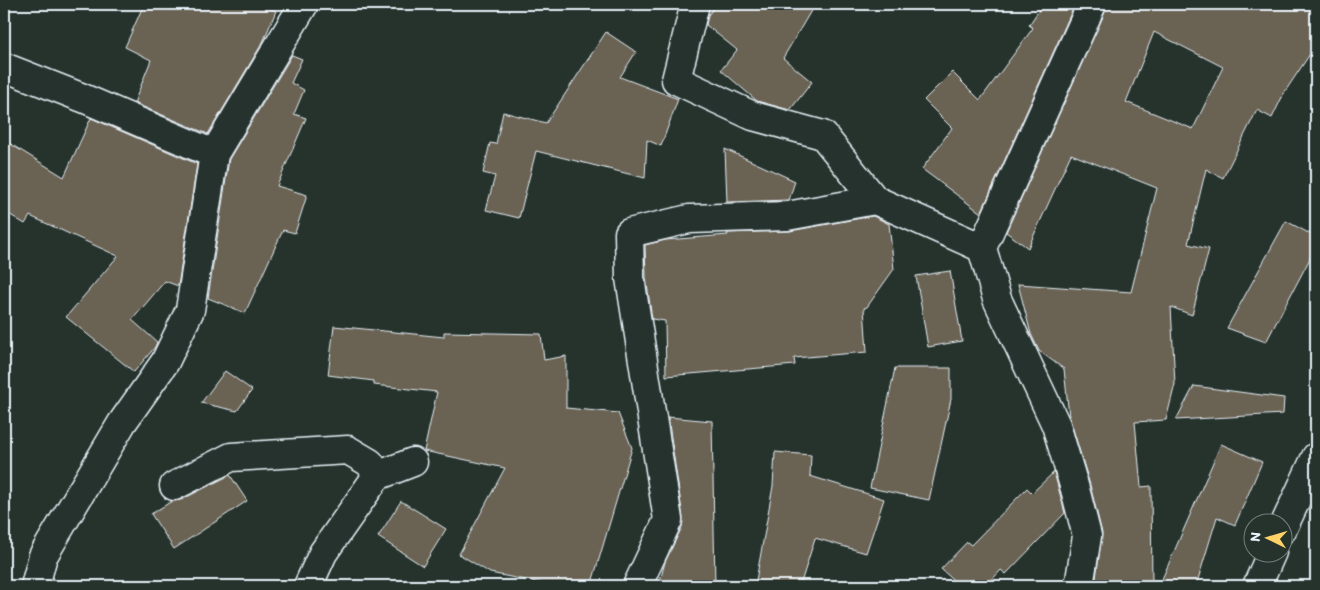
<svg xmlns="http://www.w3.org/2000/svg" width="1320" height="590" font-family="Itim,sans-serif">
  <style>
    .building { fill: #6a6252; stroke: #e8f1f8; fill-rule: evenodd }
    .lines { fill: none; stroke-linecap: round; stroke-linejoin: round }
    .minor-casing { stroke: #e8f1f8; stroke-width: 31 }
    .trunk-casing { stroke: #e8f1f8; stroke-width: 31 }
    .minor { stroke: #26332d; stroke-width: 28 }
    .trunk { stroke: #26332d; stroke-width: 28 }
  </style>
  <rect width="100%" height="100%" fill="#26332d"/>
  <filter id="ink" filterUnits="userSpaceOnUse"><feTurbulence type="fractalNoise" baseFrequency=".02" numOctaves="2"/><feDisplacementMap in="SourceGraphic" scale="10" xChannelSelector="R" yChannelSelector="G"/><feConvolveMatrix kernelMatrix="1 2 1 2 8 2 1 2 1" color-interpolation-filters="sRGB"/></filter>
  <g filter="url(#ink)">
    <g class="building">
      <path d="M144 4H260L276 11 263 42 208 134 134 103 151 60 125 47Z"/>
      <path d="M717 4H815L783 58 812 82 790 110 757 101 721 70 737 50 706 25 708 15Z"/>
      <path d="M1043 4H1075L981 213 922 169 952 128 924 100 952 72 980 100 1033 28 1029 25Z"/>
      <path d="M1107 4H1316V45L1284 93 1272 118 1257 110 1223 178 1206 169 1188 244 1209 249 1192 315 1171 307 1175 384 1166 420 1135 422 1141 487 1151 486 1152 586H1095L1102 533 1090 485 1069 416 1064 369 1039 351 1031 334 1018 284 1131 292 1157 188 1071 154 1028 248 1006 232 1106 10ZM1154 32 1223 67 1193 129 1126 102Z"/>
      <path d="M606 32 636 52 620 77 678 99 661 146 647 140 645 178 536 151 519 218 486 210 495 176 483 173 490 143 496 144 503 112 546 123Z"/>
      <path d="M292 55 302 59 291 83 304 90 294 114 306 118 277 186 307 195 295 233 283 230 245 313 208 298 229 159Z"/>
      <path d="M91 118 197 164 178 286 165 281 132 320 157 342 155 347 134 372 66 317 118 256 30 216 25 224 4 211V140L64 177Z"/>
      <path d="M725 149 795 181 789 200 727 202Z"/>
      <path d="M873 216 889 224 894 269 867 307 864 308 867 352 794 358 795 365 666 376 665 321 652 319 646 277 645 245 666 240 728 235 727 233 790 231Z"/>
      <path d="M1286 221 1316 237V247L1266 342 1227 328Z"/>
      <path d="M950 271 962 341 928 347 916 276Z"/>
      <path d="M334 326 444 337V332L541 334 544 360 566 356V408L618 413 632 448 591 586H556L490 573 459 554 505 468 424 451 437 392 374 385V381L328 375Z"/>
      <path d="M895 368H951V399L929 500 870 488Z"/>
      <path d="M225 371 252 390 237 411 201 403Z"/>
      <path d="M1194 386 1284 398 1283 414 1176 420Z"/>
      <path d="M668 417 712 421 715 586H676L660 581 665 562 682 527 683 518Z"/>
      <path d="M1221 444 1262 462 1235 525 1217 517 1196 586H1159Z"/>
      <path d="M775 452 811 455 810 476 884 499 866 553 815 538 800 586H755L773 486Z"/>
      <path d="M1054 472 1065 513 1006 574 1001 570 986 586H960L941 569 967 542 971 545 1027 488 1032 493Z"/>
      <path d="M230 475 247 501 174 549 151 514 172 501 181 500Z"/>
      <path d="M401 501 446 529 423 566 378 537Z"/>
    </g>
    <g class="lines">
      <g class="minor-casing">
        <g id="minor">
          <path d="M695 4 676 80 753 116 823 135 875 200"/>
          <path d="M4 67 83 98 214 154"/>
          <path d="M377 476 413 462"/>
          <path d="M174 486 231 457 348 450 370 463 377 476 323 553 308 586"/>
          <path d="M35 586 43 556 122 423 165 362 190 310 214 154 304 4"/>
          <path d="M637 586 668 520 630 278 629 233 689 219 787 216 875 200 982 248"/>
          <path d="M1079 586 1087 536 1075 489 1056 425 997 299 982 248 1092 4"/>
        </g>
      </g>
      <g class="trunk-casing">
        <g id="trunk">
          <path d="M1282 530 1316 457"/>
          <path d="M1257 586 1272 552"/>
        </g>
      </g>
      <use href="#minor" class="minor"/>
      <use href="#trunk" class="trunk"/>
    </g>
  </g>
  <rect width="1320" height="590" fill="none" stroke="#26332d" stroke-width="20"/>
  <rect x="10" y="10" width="1300" height="570" fill="none" stroke="#e8f1f8" stroke-width="2" filter="url(#ink)"/>
  <g transform="translate(1268 538) rotate(275)"><circle r="24" fill="#26332d" stroke="#747f7e"/>
  <path d="M0-4L9 19L0 12L-9 19Z" fill="#ffd166"/>
  <text y="-8" font-size="14" font-weight="bold" text-anchor="middle" fill="#e8f1f8">N</text>
  </g>
</svg>
